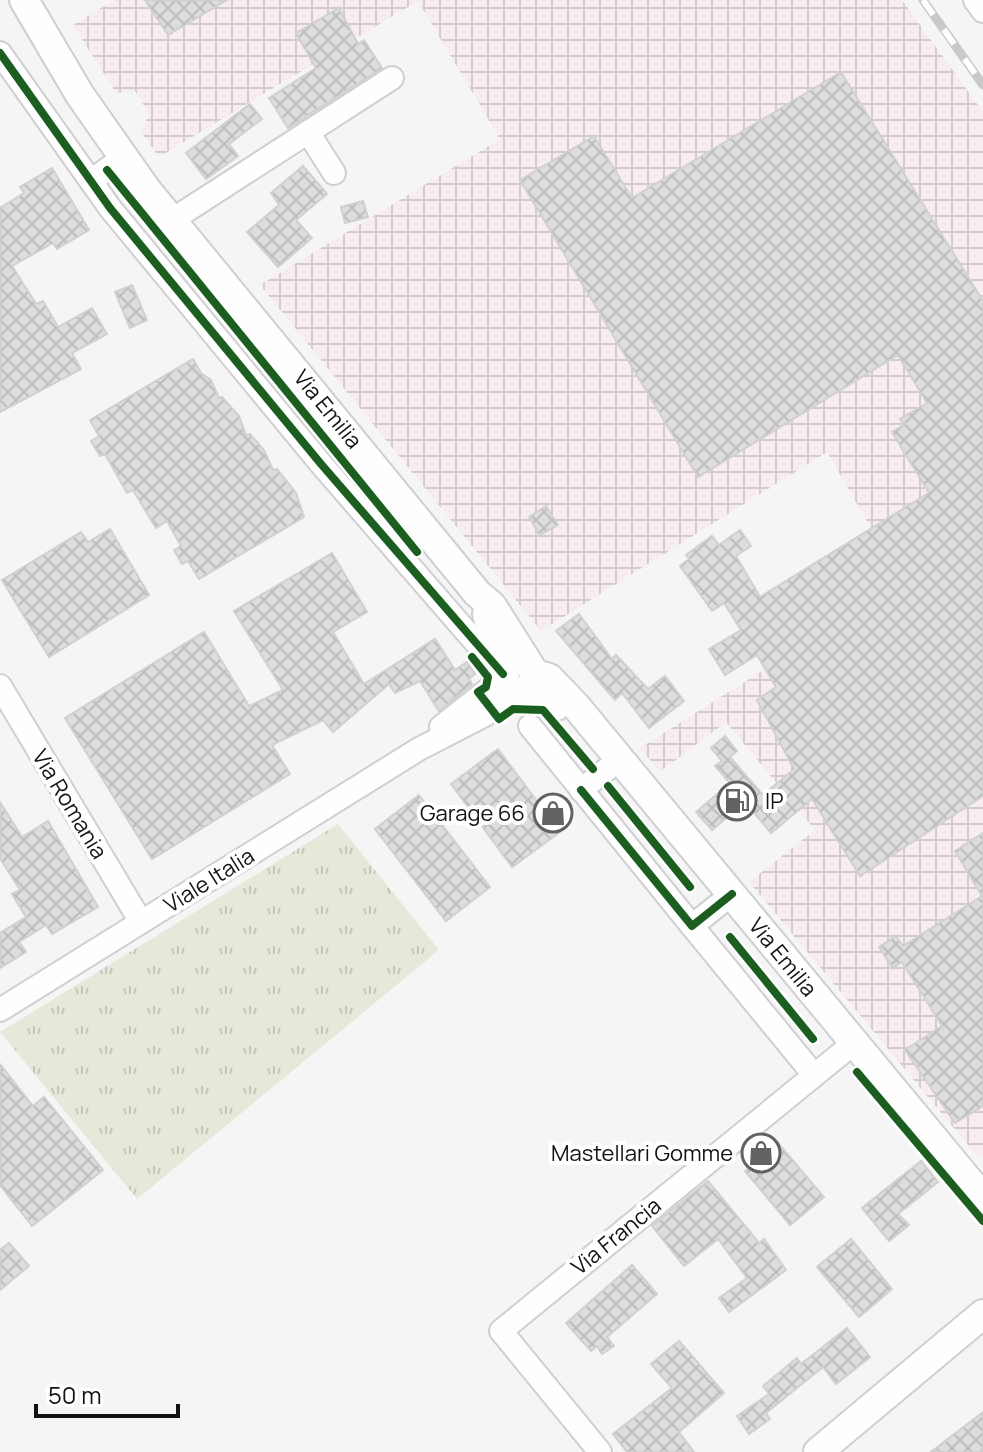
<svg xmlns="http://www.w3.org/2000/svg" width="983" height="1452" font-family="Manrope,sans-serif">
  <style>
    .industrial { fill: url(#industrial-grid) }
    .grass { fill: url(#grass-tufts) }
    .building { fill: url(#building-cross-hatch); stroke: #d0d0d0; stroke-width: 2 }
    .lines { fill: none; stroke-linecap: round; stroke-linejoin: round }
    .minor-casing { stroke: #cfcfd0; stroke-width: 26 }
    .major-casing { stroke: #cfcfd0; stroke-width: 32 }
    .minor { stroke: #fefefe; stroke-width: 22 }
    .major { stroke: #fefefe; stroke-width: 28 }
    .rail-casing { stroke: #c9c9c9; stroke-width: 9 }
    .rail { stroke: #fff; stroke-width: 6; stroke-dasharray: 18; stroke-linecap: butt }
    .cycleway-casing { stroke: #fff; stroke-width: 13 }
    .cycleway { stroke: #1b5e20; stroke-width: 8 }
    .labels { text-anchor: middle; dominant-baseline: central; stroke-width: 8; stroke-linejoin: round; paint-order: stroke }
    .street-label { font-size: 22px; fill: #131314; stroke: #fff }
    .poi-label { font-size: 22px; fill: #131314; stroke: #fff; text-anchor: end }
  </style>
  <defs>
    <pattern id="industrial-grid" width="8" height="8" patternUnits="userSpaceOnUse" patternTransform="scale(2)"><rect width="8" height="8" fill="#f8ecf3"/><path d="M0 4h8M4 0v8" fill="none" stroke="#d4cacf"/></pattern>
    <pattern id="grass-tufts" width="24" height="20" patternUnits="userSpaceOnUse" patternTransform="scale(2)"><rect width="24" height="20" fill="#e6e8d9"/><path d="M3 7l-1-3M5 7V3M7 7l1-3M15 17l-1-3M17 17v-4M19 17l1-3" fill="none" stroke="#c4c6b9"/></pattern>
    <pattern id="building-cross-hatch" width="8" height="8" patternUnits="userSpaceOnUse" patternTransform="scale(2)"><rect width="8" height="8" fill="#ddddde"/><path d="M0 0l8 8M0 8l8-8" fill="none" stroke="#bdbdbe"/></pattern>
  </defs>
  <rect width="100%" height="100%" fill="#f5f5f6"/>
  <path class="industrial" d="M114 0H902L983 112V1153L977 1156 749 882 815 830 726 722 660 772 640 748 765 669 732 615 871 528 827 452 541 631 260 285 500 139 418 1 159 157 141 132 149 114 135 91 116 93 73 25Z"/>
  <path class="grass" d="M338 824 439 950 137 1199 0 1032Z"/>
  <g class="building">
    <path d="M145 0H227L168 35Z"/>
    <path d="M339 8 358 44 364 40 382 68 288 128 269 98 316 68 296 33Z"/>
    <path d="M841 72 983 301V796L860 876 812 799 771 833 745 802 712 830 696 812 730 783 715 766 722 761 711 748 725 736 737 751 730 757 763 795 794 769 757 700 776 687 757 655 725 675 709 649 741 630 724 603 712 611 680 566 689 559 686 555 712 536 719 545 740 530 751 546 736 556 760 597 929 493 892 432 905 424 900 419 927 403 898 355 698 477 520 180 594 136 632 198Z"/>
    <path d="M250 104 262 119 229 144 238 156 206 179 186 153Z"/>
    <path d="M303 166 327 194 296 220 312 238 278 267 247 232 279 205 271 193Z"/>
    <path d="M52 168 89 230 57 249 53 243 12 266 36 304 43 301 58 327 92 308 107 334 72 353 81 369 0 412V208L24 193 20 187Z"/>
    <path d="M363 201 368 217 345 223 341 207Z"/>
    <path d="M132 285 147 320 130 328 115 292Z"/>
    <path d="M193 359 201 373 211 380 219 398 222 397 239 416 246 435 250 434 264 450 273 470 277 469 296 493 304 517 199 579 188 561 182 564 174 550 181 546 167 521 156 528 133 490 127 493 105 454 100 456 91 441 99 436 90 420Z"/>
    <path d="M546 506 558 525 540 535 529 517Z"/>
    <path d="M110 529 149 595 49 657 2 580 81 532 88 542Z"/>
    <path d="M332 553 367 612 333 632 364 684 435 639 455 670 467 662 475 674 469 679 472 684 439 711 420 681 395 693 389 684 333 732 323 720 272 745 290 774 152 859 65 718 204 632 249 706 283 690 234 611Z"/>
    <path d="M579 614 612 659 616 655 648 689 665 676 684 701 649 728 622 693 615 700 556 631Z"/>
    <path d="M498 749 560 832 512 867 451 784Z"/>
    <path d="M419 795 490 887 446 921 375 829Z"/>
    <path d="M0 802 22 837 48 821 98 907 52 934 46 925 19 942 26 952 0 968V933L26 917 12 894 20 890 0 858Z"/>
    <path d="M983 833V1106L955 1123 905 1050 942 1026 902 962 893 968 879 947 896 936 903 946 982 896 955 851Z"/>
    <path d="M0 1064 33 1106 44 1097 103 1170 32 1226 0 1185Z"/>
    <path d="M778 1143 824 1197 790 1225 745 1171Z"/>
    <path d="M921 1161 938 1182 898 1214 909 1225 889 1241 862 1208Z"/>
    <path d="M708 1181 759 1243 764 1239 786 1270 729 1312 719 1298 747 1278 718 1239 684 1266 652 1226Z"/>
    <path d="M851 1239 892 1289 859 1317 817 1267Z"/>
    <path d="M9 1243 29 1266 0 1290V1250Z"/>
    <path d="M632 1265 657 1294 607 1337 614 1346 602 1354 597 1346 591 1351 566 1323Z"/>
    <path d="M847 1328 870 1357 836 1384 823 1367 766 1413 770 1419 749 1434 737 1416 769 1394 763 1386 797 1358 801 1364Z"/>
    <path d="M679 1341 724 1393 679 1432 694 1452H627L613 1434 672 1388 651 1364Z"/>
    <path d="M983 1412V1452H931Z"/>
  </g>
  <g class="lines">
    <g class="minor-casing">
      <g id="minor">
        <path d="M975 0 983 11"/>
        <path d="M0 53 110 208 321 464 503 674"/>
        <path d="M308 132 334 173"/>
        <path d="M91 181 124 157"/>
        <path d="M172 220 392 78"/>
        <path d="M0 686 141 922"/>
        <path d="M530 726 692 926 732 894"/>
        <path d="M441 727 503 678"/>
        <path d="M581 790 620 759"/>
        <path d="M692 926 814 1075"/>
        <path d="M0 1010 419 749 485 715 516 692"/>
        <path d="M600 1452 501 1331 854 1043"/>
      </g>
    </g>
    <g class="major-casing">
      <g id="major">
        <path d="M24 0 80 95 146 189 477 593 492 606 535 674 549 678 575 705 983 1198"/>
        <path d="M487 614 507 687 518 692C541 688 538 694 556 706"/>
        <path d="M818 1452 983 1314"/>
      </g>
    </g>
    <use href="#minor" class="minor"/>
    <use href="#major" class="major"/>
    <g class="rail-casing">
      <path id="rail" d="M923 0 983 85"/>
    </g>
    <use href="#rail" class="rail"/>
    <g class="cycleway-casing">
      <g id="cycleway">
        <path d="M0 53 110 208 321 464 503 674"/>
        <path d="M107 170 417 552"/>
        <path d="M472 657 488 677 486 687 478 692 499 719 513 709 543 710 593 769"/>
        <path d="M608 786 690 887"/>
        <path d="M581 790 692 926 732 894"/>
        <path d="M730 937 813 1039"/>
        <path d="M857 1072 983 1221"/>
      </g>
    </g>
    <use href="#cycleway" class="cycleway"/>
  </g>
  <defs>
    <g id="fuel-ring" transform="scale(2)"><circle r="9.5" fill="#fff" stroke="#626263" stroke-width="1.5"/><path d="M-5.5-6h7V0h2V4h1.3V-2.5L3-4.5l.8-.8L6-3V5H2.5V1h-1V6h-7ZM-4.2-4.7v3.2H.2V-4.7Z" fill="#626263"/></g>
    <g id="shop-ring" transform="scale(2)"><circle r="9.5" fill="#fff" stroke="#626263" stroke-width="1.5"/><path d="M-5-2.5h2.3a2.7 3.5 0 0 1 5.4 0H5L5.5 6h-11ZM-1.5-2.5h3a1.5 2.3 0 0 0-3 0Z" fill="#626263"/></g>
  </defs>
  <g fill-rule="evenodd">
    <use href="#fuel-ring" x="737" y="801"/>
    <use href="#shop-ring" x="553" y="813"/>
    <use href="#shop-ring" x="761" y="1153"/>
  </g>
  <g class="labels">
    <g class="street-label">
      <text transform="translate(328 409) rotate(51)">Via Emilia</text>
      <text transform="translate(70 804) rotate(59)">Via Romania</text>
      <text transform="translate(209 880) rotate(-32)">Viale Italia</text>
      <text transform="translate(783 957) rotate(51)">Via Emilia</text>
      <text transform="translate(616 1236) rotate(-39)">Via Francia</text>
    </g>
    <g class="poi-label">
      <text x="765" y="801" text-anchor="start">IP</text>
      <text x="525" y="813">Garage 66</text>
      <text x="733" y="1153">Mastellari Gomme</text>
    </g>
  </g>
  <path d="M36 1404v12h142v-12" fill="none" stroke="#131314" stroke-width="4"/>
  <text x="48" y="1404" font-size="24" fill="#131314" stroke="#ffffff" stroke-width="6" paint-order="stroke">50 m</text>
</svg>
